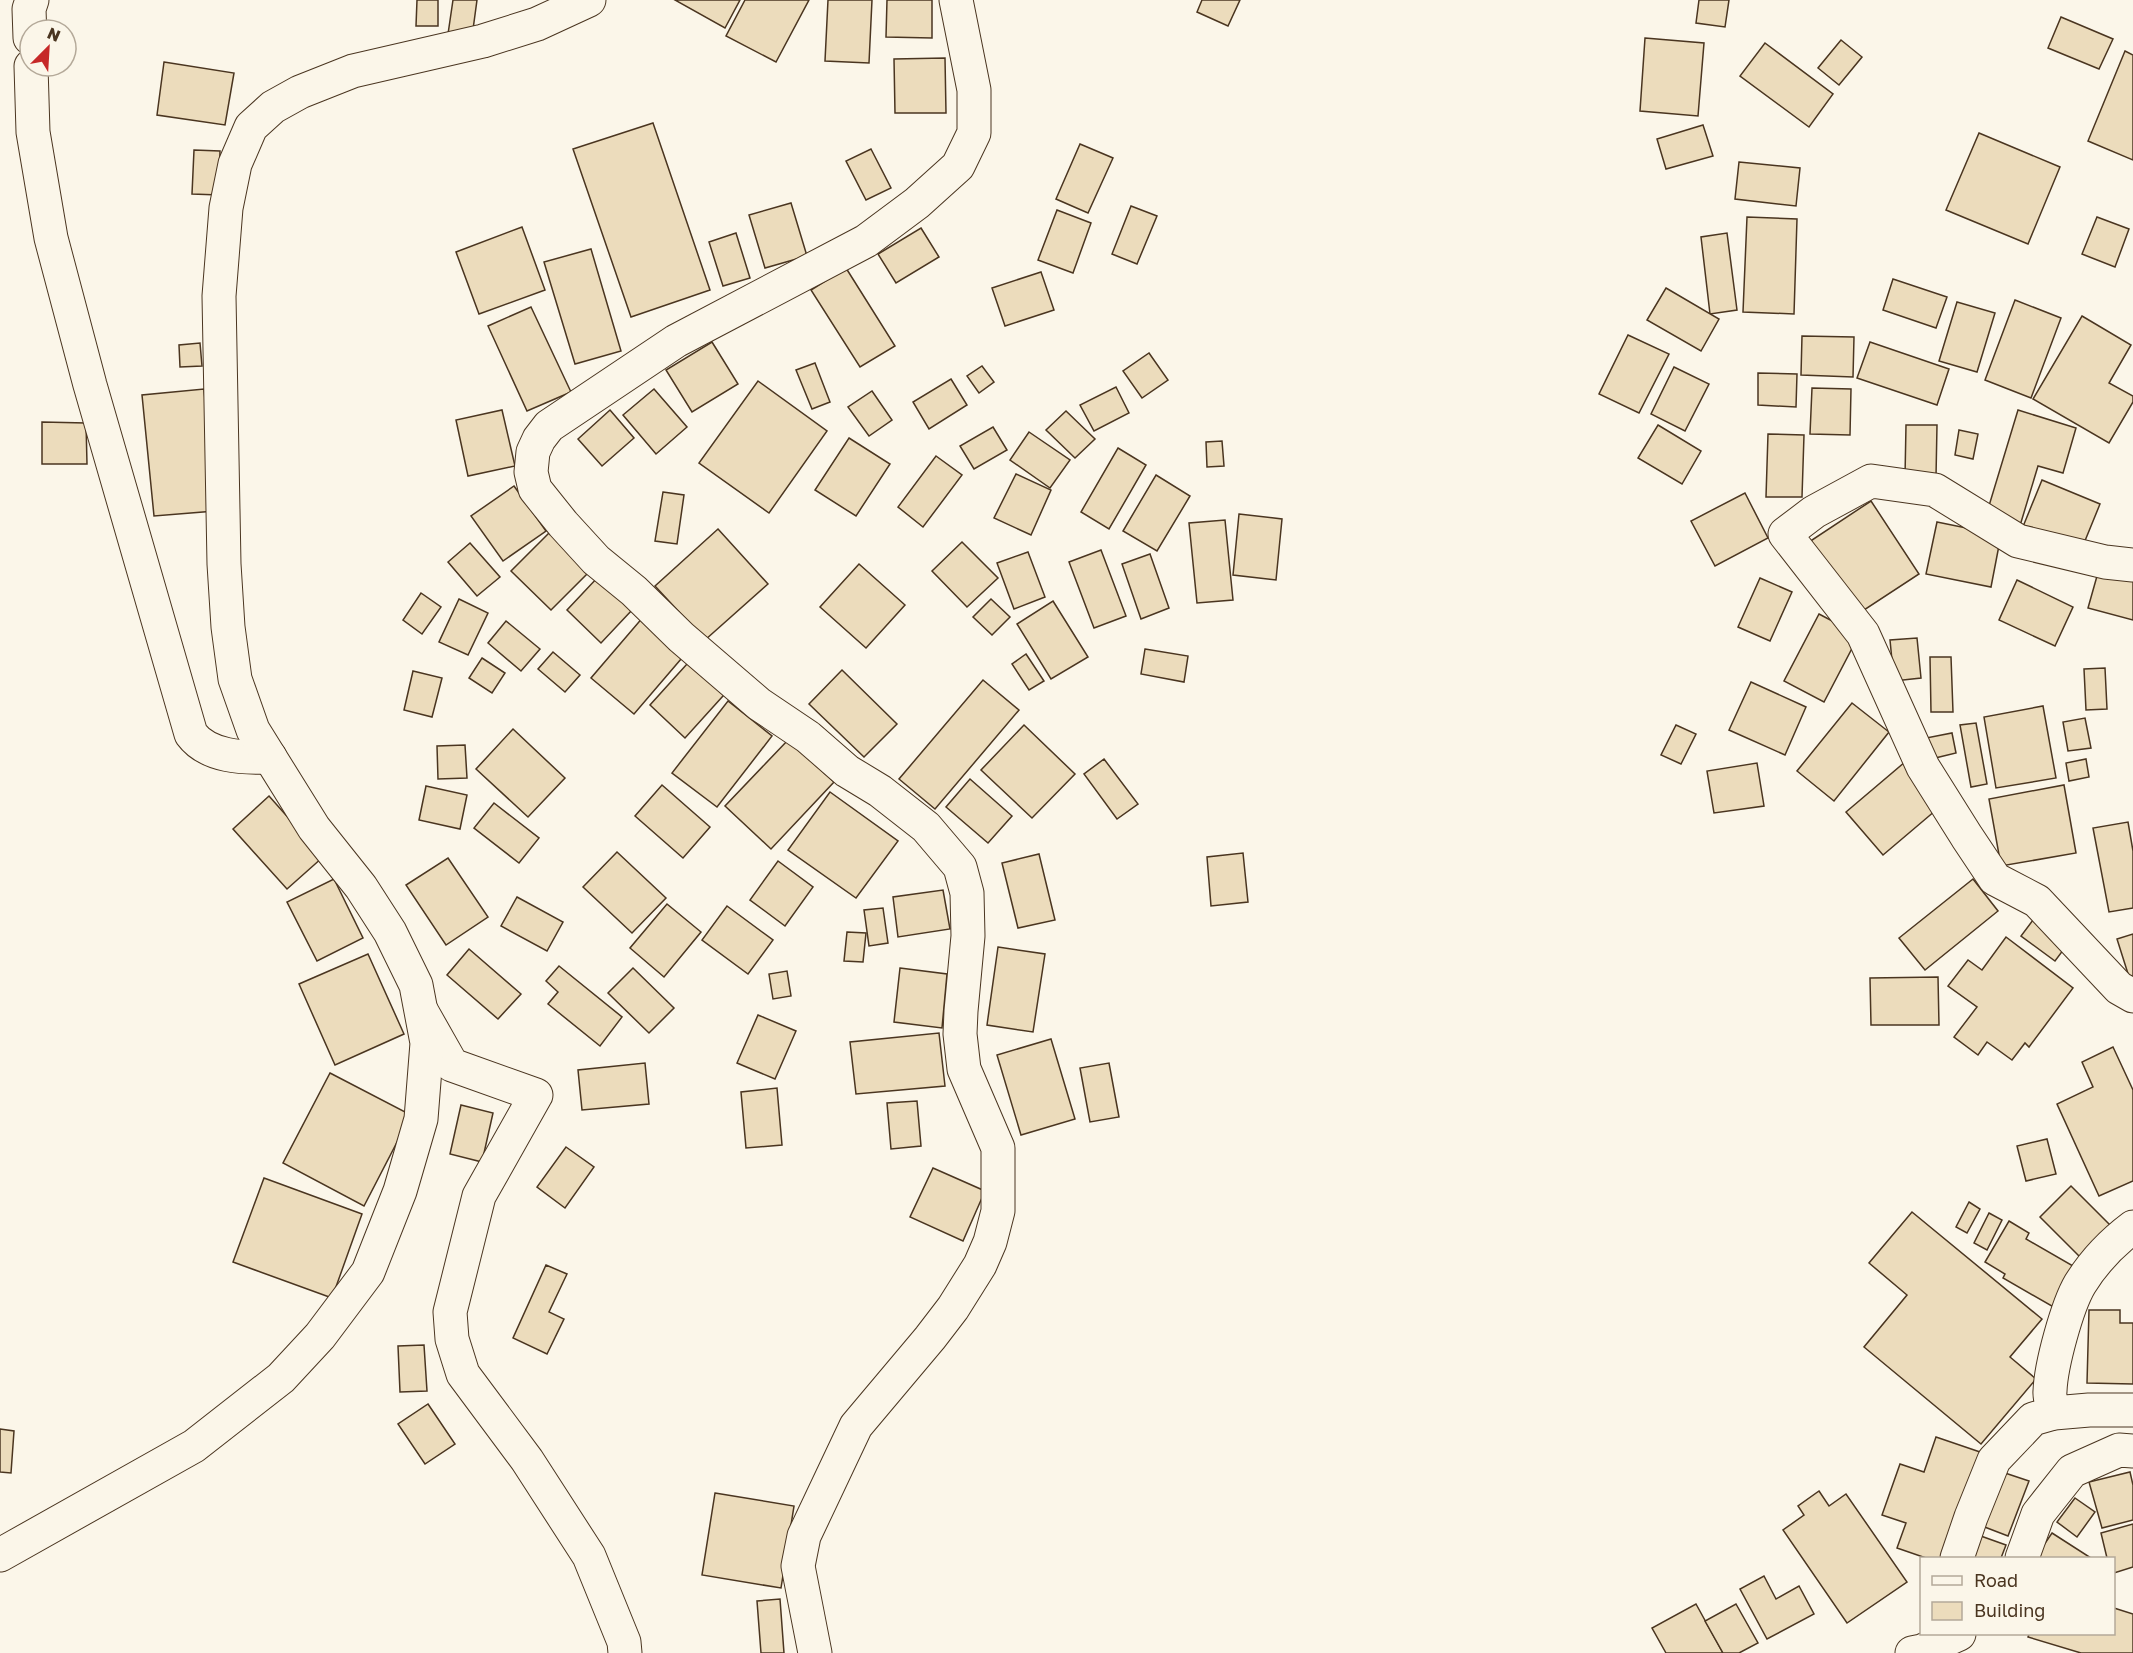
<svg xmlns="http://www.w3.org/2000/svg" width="2133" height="1653" font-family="'Golos Text',sans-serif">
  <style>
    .building { fill: #ecdcbc; stroke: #4a3520; stroke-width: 1.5 }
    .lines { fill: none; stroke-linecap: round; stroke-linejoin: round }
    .street-casing { stroke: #4a3520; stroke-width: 35 }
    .primary-casing { stroke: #4a3520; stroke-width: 35 }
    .highway-casing { stroke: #4a3520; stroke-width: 35 }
    .street { stroke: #fbf6e9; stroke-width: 33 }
    .primary { stroke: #fbf6e9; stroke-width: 33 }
    .highway { stroke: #fbf6e9; stroke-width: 33 }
  </style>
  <rect width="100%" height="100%" fill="#fbf6e9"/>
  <g class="building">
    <path d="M417 0H438V26H416Z"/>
    <path d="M453 0H477L472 37 448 34Z"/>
    <path d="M675 0H740L725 28Z"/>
    <path d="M745 0H809L776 62 726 36Z"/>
    <path d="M828 0H872L869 63 825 61Z"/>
    <path d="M887 0H932V38L886 37Z"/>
    <path d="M1202 0H1240L1228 26 1197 12Z"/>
    <path d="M1699 0H1729L1725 27 1696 23Z"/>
    <path d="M2061 17 2113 39 2099 69 2048 48Z"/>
    <path d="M1645 38 1704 43 1698 116 1640 111Z"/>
    <path d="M1841 40 1862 57 1839 85 1818 68Z"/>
    <path d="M1765 43 1833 94 1809 127 1740 76Z"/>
    <path d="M2125 51 2133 55V160L2088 141Z"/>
    <path d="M945 58 946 113H895L894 59Z"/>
    <path d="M164 62 234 73 225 125 157 115Z"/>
    <path d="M653 123 710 290 631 317 573 149Z"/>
    <path d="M1703 125 1713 156 1666 169 1657 139Z"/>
    <path d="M1979 133 2060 167 2028 244 1946 210Z"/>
    <path d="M1080 144 1113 158 1088 213 1056 199Z"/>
    <path d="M871 149 891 188 866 200 846 161Z"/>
    <path d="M194 150 220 151 219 195 192 194Z"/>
    <path d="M1739 162 1800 168 1796 206 1735 199Z"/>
    <path d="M791 203 807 256 765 268 749 215Z"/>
    <path d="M1131 206 1157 216 1137 264 1112 254Z"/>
    <path d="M1057 210 1091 223 1073 273 1038 260Z"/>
    <path d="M1747 217 1797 219 1794 314 1743 312Z"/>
    <path d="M2097 217 2129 229 2115 267 2082 254Z"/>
    <path d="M522 227 545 290 479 314 456 252Z"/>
    <path d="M921 228 939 257 896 283 878 254Z"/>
    <path d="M736 233 750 278 723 286 709 242Z"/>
    <path d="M1727 233 1737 310 1710 314 1701 237Z"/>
    <path d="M591 249 621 351 575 364 544 262Z"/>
    <path d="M846 268 895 346 860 367 811 290Z"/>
    <path d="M1041 272 1054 310 1005 326 992 288Z"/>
    <path d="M1893 279 1947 297 1936 328 1883 310Z"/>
    <path d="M1666 288 1719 319 1701 351 1647 320Z"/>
    <path d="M2015 300 2061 318 2031 398 1985 380Z"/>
    <path d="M1957 302 1995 313 1977 372 1939 361Z"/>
    <path d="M531 307 571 392 527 411 488 326Z"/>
    <path d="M2082 316 2131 345 2109 383 2133 396V402L2109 443 2033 399Z"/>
    <path d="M1628 335 1669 354 1639 413 1599 394Z"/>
    <path d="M1802 336 1854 337 1853 377 1801 375Z"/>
    <path d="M712 342 738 384 692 412 666 370Z"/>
    <path d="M1870 342 1949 369 1937 405 1857 378Z"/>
    <path d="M200 343 202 366 180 367 179 345Z"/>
    <path d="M1149 353 1168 380 1142 398 1123 371Z"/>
    <path d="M815 363 830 402 812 409 796 370Z"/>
    <path d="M982 366 994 382 979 393 967 376Z"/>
    <path d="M1674 367 1709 384 1685 431 1651 414Z"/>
    <path d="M1758 373 1797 374 1796 407 1758 405Z"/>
    <path d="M951 379 967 405 929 429 913 402Z"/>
    <path d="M758 381 827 431 769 513 699 463Z"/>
    <path d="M1116 387 1129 413 1094 431 1080 405Z"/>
    <path d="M1812 388 1851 389 1850 435 1810 434Z"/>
    <path d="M204 389 215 511 154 516 142 395Z"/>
    <path d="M654 389 687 427 656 454 623 415Z"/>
    <path d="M872 391 892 420 869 436 848 407Z"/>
    <path d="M502 410 515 466 468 476 456 420Z"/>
    <path d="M610 410 634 438 602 466 578 439Z"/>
    <path d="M2018 410 2076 428 2063 473 2038 466 2019 529 1985 519Z"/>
    <path d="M1066 411 1095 439 1075 458 1046 430Z"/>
    <path d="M42 422 86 423 87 464H42Z"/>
    <path d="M1658 425 1701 451 1682 484 1638 458Z"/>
    <path d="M1906 425H1937L1936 477H1905Z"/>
    <path d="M993 427 1007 450 974 469 960 446Z"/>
    <path d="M1959 430 1978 434 1973 459 1955 455Z"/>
    <path d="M1029 432 1070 460 1050 488 1010 460Z"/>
    <path d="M1768 434 1804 435 1802 497H1766Z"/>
    <path d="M849 438 890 464 856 516 815 490Z"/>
    <path d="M1222 441 1224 466 1207 467 1206 442Z"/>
    <path d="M1118 448 1146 465 1109 529 1081 512Z"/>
    <path d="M936 456 962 475 923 527 898 507Z"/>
    <path d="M1016 474 1051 490 1031 535 994 518Z"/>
    <path d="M1156 475 1190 496 1157 551 1123 531Z"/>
    <path d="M2042 480 2100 504 2080 553 2022 529Z"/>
    <path d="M514 486 546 531 503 561 471 516Z"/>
    <path d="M663 492 684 495 677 544 655 541Z"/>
    <path d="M1745 493 1768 538 1715 566 1691 521Z"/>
    <path d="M1871 501 1919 574 1858 614 1809 542Z"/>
    <path d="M1239 514 1282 519 1276 580 1233 575Z"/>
    <path d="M1225 520 1233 600 1197 603 1189 523Z"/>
    <path d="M1937 522 2001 535 1991 587 1926 574Z"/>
    <path d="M718 529 768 584 705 640 655 586Z"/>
    <path d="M552 530 592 569 551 610 511 571Z"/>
    <path d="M962 542 998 578 967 607 932 571Z"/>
    <path d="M470 543 500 577 477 596 448 562Z"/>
    <path d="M1101 550 1126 616 1094 628 1069 562Z"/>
    <path d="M1028 552 1045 597 1014 609 997 563Z"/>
    <path d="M1150 554 1169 608 1141 619 1122 564Z"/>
    <path d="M859 564 905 605 866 648 820 607Z"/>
    <path d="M2099 569 2133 579V620L2088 608Z"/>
    <path d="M598 577 632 610 601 643 567 610Z"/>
    <path d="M1760 578 1792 592 1770 641 1738 627Z"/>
    <path d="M2017 580 2073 607 2055 646 1999 620Z"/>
    <path d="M421 593 441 607 422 634 403 620Z"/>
    <path d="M459 599 488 613 468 655 439 642Z"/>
    <path d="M991 599 1010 617 992 635 973 617Z"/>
    <path d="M1053 601 1088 657 1051 679 1017 624Z"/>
    <path d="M1819 614 1859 635 1824 702 1784 681Z"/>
    <path d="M644 616 687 652 634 714 591 678Z"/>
    <path d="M506 621 540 649 521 671 488 643Z"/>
    <path d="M1917 638 1921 678 1894 681 1890 640Z"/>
    <path d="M1145 649 1188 656 1184 682 1141 674Z"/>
    <path d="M553 652 580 675 565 692 538 669Z"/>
    <path d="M696 654 732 686 685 738 650 705Z"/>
    <path d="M1026 654 1044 681 1029 690 1012 664Z"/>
    <path d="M1930 657H1951L1953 712H1931Z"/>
    <path d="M482 658 505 673 492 693 469 678Z"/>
    <path d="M2105 668 2107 709 2086 710 2084 669Z"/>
    <path d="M842 670 897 724 864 757 809 704Z"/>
    <path d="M413 671 442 678 432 717 404 710Z"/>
    <path d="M983 680 1019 710 935 809 899 779Z"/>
    <path d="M1751 682 1806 707 1785 755 1729 730Z"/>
    <path d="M728 701 772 736 717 807 672 773Z"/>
    <path d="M1852 703 1889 732 1834 801 1797 771Z"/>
    <path d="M2043 706 2056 778 1996 788 1984 717Z"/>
    <path d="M2085 718 2091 748 2068 751 2063 722Z"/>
    <path d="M1976 723 1987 784 1971 787 1960 725Z"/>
    <path d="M1024 725 1075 774 1032 818 981 770Z"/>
    <path d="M1676 725 1696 734 1681 764 1661 755Z"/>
    <path d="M513 729 565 778 528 817 476 769Z"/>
    <path d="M1952 733 1956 753 1931 759 1926 738Z"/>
    <path d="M788 740 834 782 771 849 725 806Z"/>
    <path d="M465 745 467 778 438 779 437 746Z"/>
    <path d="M1104 759 1138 804 1117 819 1084 774Z"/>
    <path d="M2086 759 2089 777 2069 781 2066 763Z"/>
    <path d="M1905 762 1942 805 1883 855 1846 812Z"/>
    <path d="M1757 763 1764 806 1714 813 1707 771Z"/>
    <path d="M970 779 1012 816 988 843 946 807Z"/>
    <path d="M662 785 710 827 683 858 635 816Z"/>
    <path d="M2064 785 2076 853 2001 866 1989 799Z"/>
    <path d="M426 786 467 795 460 829 419 820Z"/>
    <path d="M830 792 898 841 856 898 788 850Z"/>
    <path d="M269 796 323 857 287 889 233 829Z"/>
    <path d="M494 803 539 838 519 863 474 828Z"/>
    <path d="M2128 822 2133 851V908L2109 912 2093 828Z"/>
    <path d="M617 852 666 898 632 933 583 887Z"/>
    <path d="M1243 853 1248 902 1211 906 1207 857Z"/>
    <path d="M1039 854 1055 920 1018 928 1002 863Z"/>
    <path d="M448 858 488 917 446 945 406 885Z"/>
    <path d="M778 861 813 887 785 926 750 900Z"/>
    <path d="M334 879 363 938 317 961 287 902Z"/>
    <path d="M1973 879 1998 911 1925 970 1899 938Z"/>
    <path d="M943 890 950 929 898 937 893 897Z"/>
    <path d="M517 897 563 922 547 951 501 926Z"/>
    <path d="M667 904 701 932 664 977 630 948Z"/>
    <path d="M727 906 773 940 748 974 702 940Z"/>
    <path d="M883 908 888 943 869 946 864 910Z"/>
    <path d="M2033 920 2067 945 2055 961 2021 936Z"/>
    <path d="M847 932 866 933 863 962 844 961Z"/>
    <path d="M2133 934V979L2130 980 2117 939Z"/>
    <path d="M2006 937 2073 988 2029 1047 2025 1043 2012 1060 1987 1042 1978 1055 1954 1037 1977 1007 1948 986 1968 960 1982 970Z"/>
    <path d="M998 947 1045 954 1033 1032 987 1025Z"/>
    <path d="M469 949 521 994 498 1019 447 975Z"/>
    <path d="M368 954 404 1034 335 1065 299 984Z"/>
    <path d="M559 966 622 1017 600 1046 548 1004 558 992 546 981Z"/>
    <path d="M633 968 674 1008 649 1033 608 993Z"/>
    <path d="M900 968 947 974 942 1028 894 1022Z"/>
    <path d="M787 971 791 996 773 999 769 974Z"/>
    <path d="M1938 977 1939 1025H1871L1870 978Z"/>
    <path d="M758 1015 796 1031 775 1079 737 1063Z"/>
    <path d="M939 1033 945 1086 856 1094 850 1042Z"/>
    <path d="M1051 1039 1075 1119 1021 1135 997 1055Z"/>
    <path d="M2113 1047 2133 1090V1181L2099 1196 2057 1104 2093 1087 2082 1062Z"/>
    <path d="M645 1063 649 1104 582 1110 578 1070Z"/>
    <path d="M1109 1063 1119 1117 1090 1122 1080 1068Z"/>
    <path d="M330 1073 411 1115 364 1206 283 1163Z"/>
    <path d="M777 1088 782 1145 746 1148 741 1092Z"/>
    <path d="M917 1101 921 1146 891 1149 887 1103Z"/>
    <path d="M461 1105 493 1113 482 1162 450 1154Z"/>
    <path d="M2047 1139 2056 1174 2026 1181 2017 1146Z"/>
    <path d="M566 1147 594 1167 565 1208 537 1187Z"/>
    <path d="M933 1168 985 1191 963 1241 910 1217Z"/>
    <path d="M264 1178 362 1214 332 1298 233 1262Z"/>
    <path d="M2071 1186 2112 1227 2081 1258 2040 1217Z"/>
    <path d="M1969 1202 1980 1209 1967 1233 1956 1227Z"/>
    <path d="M1912 1212 2042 1319 2010 1357 2036 1379 1981 1444 1864 1347 1907 1295 1869 1263Z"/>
    <path d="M1989 1213 2002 1220 1987 1250 1974 1243Z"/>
    <path d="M2009 1221 2029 1233 2026 1239 2080 1270 2057 1309 2003 1278 2005 1274 1985 1262Z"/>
    <path d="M546 1265 567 1274 549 1312 564 1319 547 1354 513 1338Z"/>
    <path d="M2089 1310H2120V1323H2133V1384L2087 1383Z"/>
    <path d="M424 1345 427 1391 400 1392 398 1346Z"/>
    <path d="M428 1404 455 1444 425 1464 398 1424Z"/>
    <path d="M0 1429 14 1431 11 1473 0 1472Z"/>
    <path d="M1936 1437 1983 1453 1946 1558H1926L1897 1548 1906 1523 1882 1515 1900 1464 1924 1472Z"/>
    <path d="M2002 1472 2029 1481 2008 1536 1982 1526Z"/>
    <path d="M2130 1472 2133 1485V1520L2102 1528 2089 1482Z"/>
    <path d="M1819 1491 1829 1506 1846 1494 1907 1582 1847 1623 1783 1530 1804 1515 1798 1506Z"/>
    <path d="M715 1493 794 1506 781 1588 702 1575Z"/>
    <path d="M2075 1498 2095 1512 2077 1537 2057 1522Z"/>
    <path d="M2133 1524V1567L2114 1573V1558H2107L2101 1533Z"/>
    <path d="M2052 1533 2091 1558H2035Z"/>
    <path d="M1978 1535 2006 1545 2001 1558H1969Z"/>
    <path d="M1764 1576 1776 1599 1799 1586 1814 1614 1767 1639 1740 1589Z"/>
    <path d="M780 1599 784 1653H761L757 1601Z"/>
    <path d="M1696 1604 1723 1653H1666L1652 1628Z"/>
    <path d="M1736 1604 1758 1643 1739 1653H1723L1705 1621Z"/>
    <path d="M2114 1608 2133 1614V1653H2081L2028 1637 2029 1634H2114Z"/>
  </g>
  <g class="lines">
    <g class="street-casing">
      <g id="street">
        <path d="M30 38 29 9 32 0"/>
        <path d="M31 66 33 132 51 238 90 385 191 734C208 757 243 758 270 757"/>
        <path d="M2133 565 2105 562 2018 541 1935 490 1871 481 1814 512 1785 534 1863 634 1923 767 1967 837 1995 879 2037 901 2119 988 2133 996"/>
        <path d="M422 1012 452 1065 536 1095 479 1196 450 1312 452 1339 463 1374 527 1460 589 1556 624 1642 625 1653"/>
        <path d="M2054 1413C2053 1406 2049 1398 2050 1391 2051 1365 2067 1306 2080 1284 2093 1263 2113 1242 2133 1227"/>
        <path d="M1957 1558 1971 1517 1994 1460 2033 1419 2054 1413 2089 1410H2133"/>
        <path d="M815 1653 798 1566 804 1536 856 1426 930 1338 953 1308 980 1265 990 1242 998 1211V1148L964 1069 960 1034 961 1011 968 936 967 893 960 867 926 827 880 791 847 771 808 737 759 704 681 637 634 591 596 560 563 524 535 489 531 472 533 452 539 439 549 426 676 341 866 241 917 203 958 166 974 133V90L956 0"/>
      </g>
    </g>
    <g class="primary-casing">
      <g id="primary">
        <path d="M2022 1558 2038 1514 2072 1471 2119 1450 2133 1451"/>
        <path d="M1912 1653 1922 1651 1959 1634"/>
      </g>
    </g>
    <g class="highway-casing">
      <path id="highway" d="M0 1555 194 1446 281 1378 320 1336 368 1272 400 1191 421 1119 427 1043 416 985 390 932 361 887 314 828 253 730 235 679 228 627 224 564 219 296 226 208 235 164 251 127 273 107 300 92 353 71 483 41 537 24 589 0"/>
    </g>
    <use href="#street" class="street"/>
    <use href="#primary" class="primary"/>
    <use href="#highway" class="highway"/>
  </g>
  <rect x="1920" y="1557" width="195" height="78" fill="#fbf6e9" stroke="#b4a999" stroke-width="1.5"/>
  <rect x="1932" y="1576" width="30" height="9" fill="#fbf6e9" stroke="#b4a999" stroke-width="1.5"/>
  <text x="1974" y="1587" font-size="18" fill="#4a3520">Road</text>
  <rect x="1932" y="1602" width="30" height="18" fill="#ecdcbc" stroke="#b4a999" stroke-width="1.5"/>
  <text x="1974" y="1617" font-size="18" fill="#4a3520">Building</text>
  <g transform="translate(48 48) rotate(24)"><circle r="28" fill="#fbf6e9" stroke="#b4a999" stroke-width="1.5"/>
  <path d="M0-4.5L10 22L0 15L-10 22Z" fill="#c62828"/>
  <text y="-9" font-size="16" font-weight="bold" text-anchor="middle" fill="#4a3520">N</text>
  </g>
</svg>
